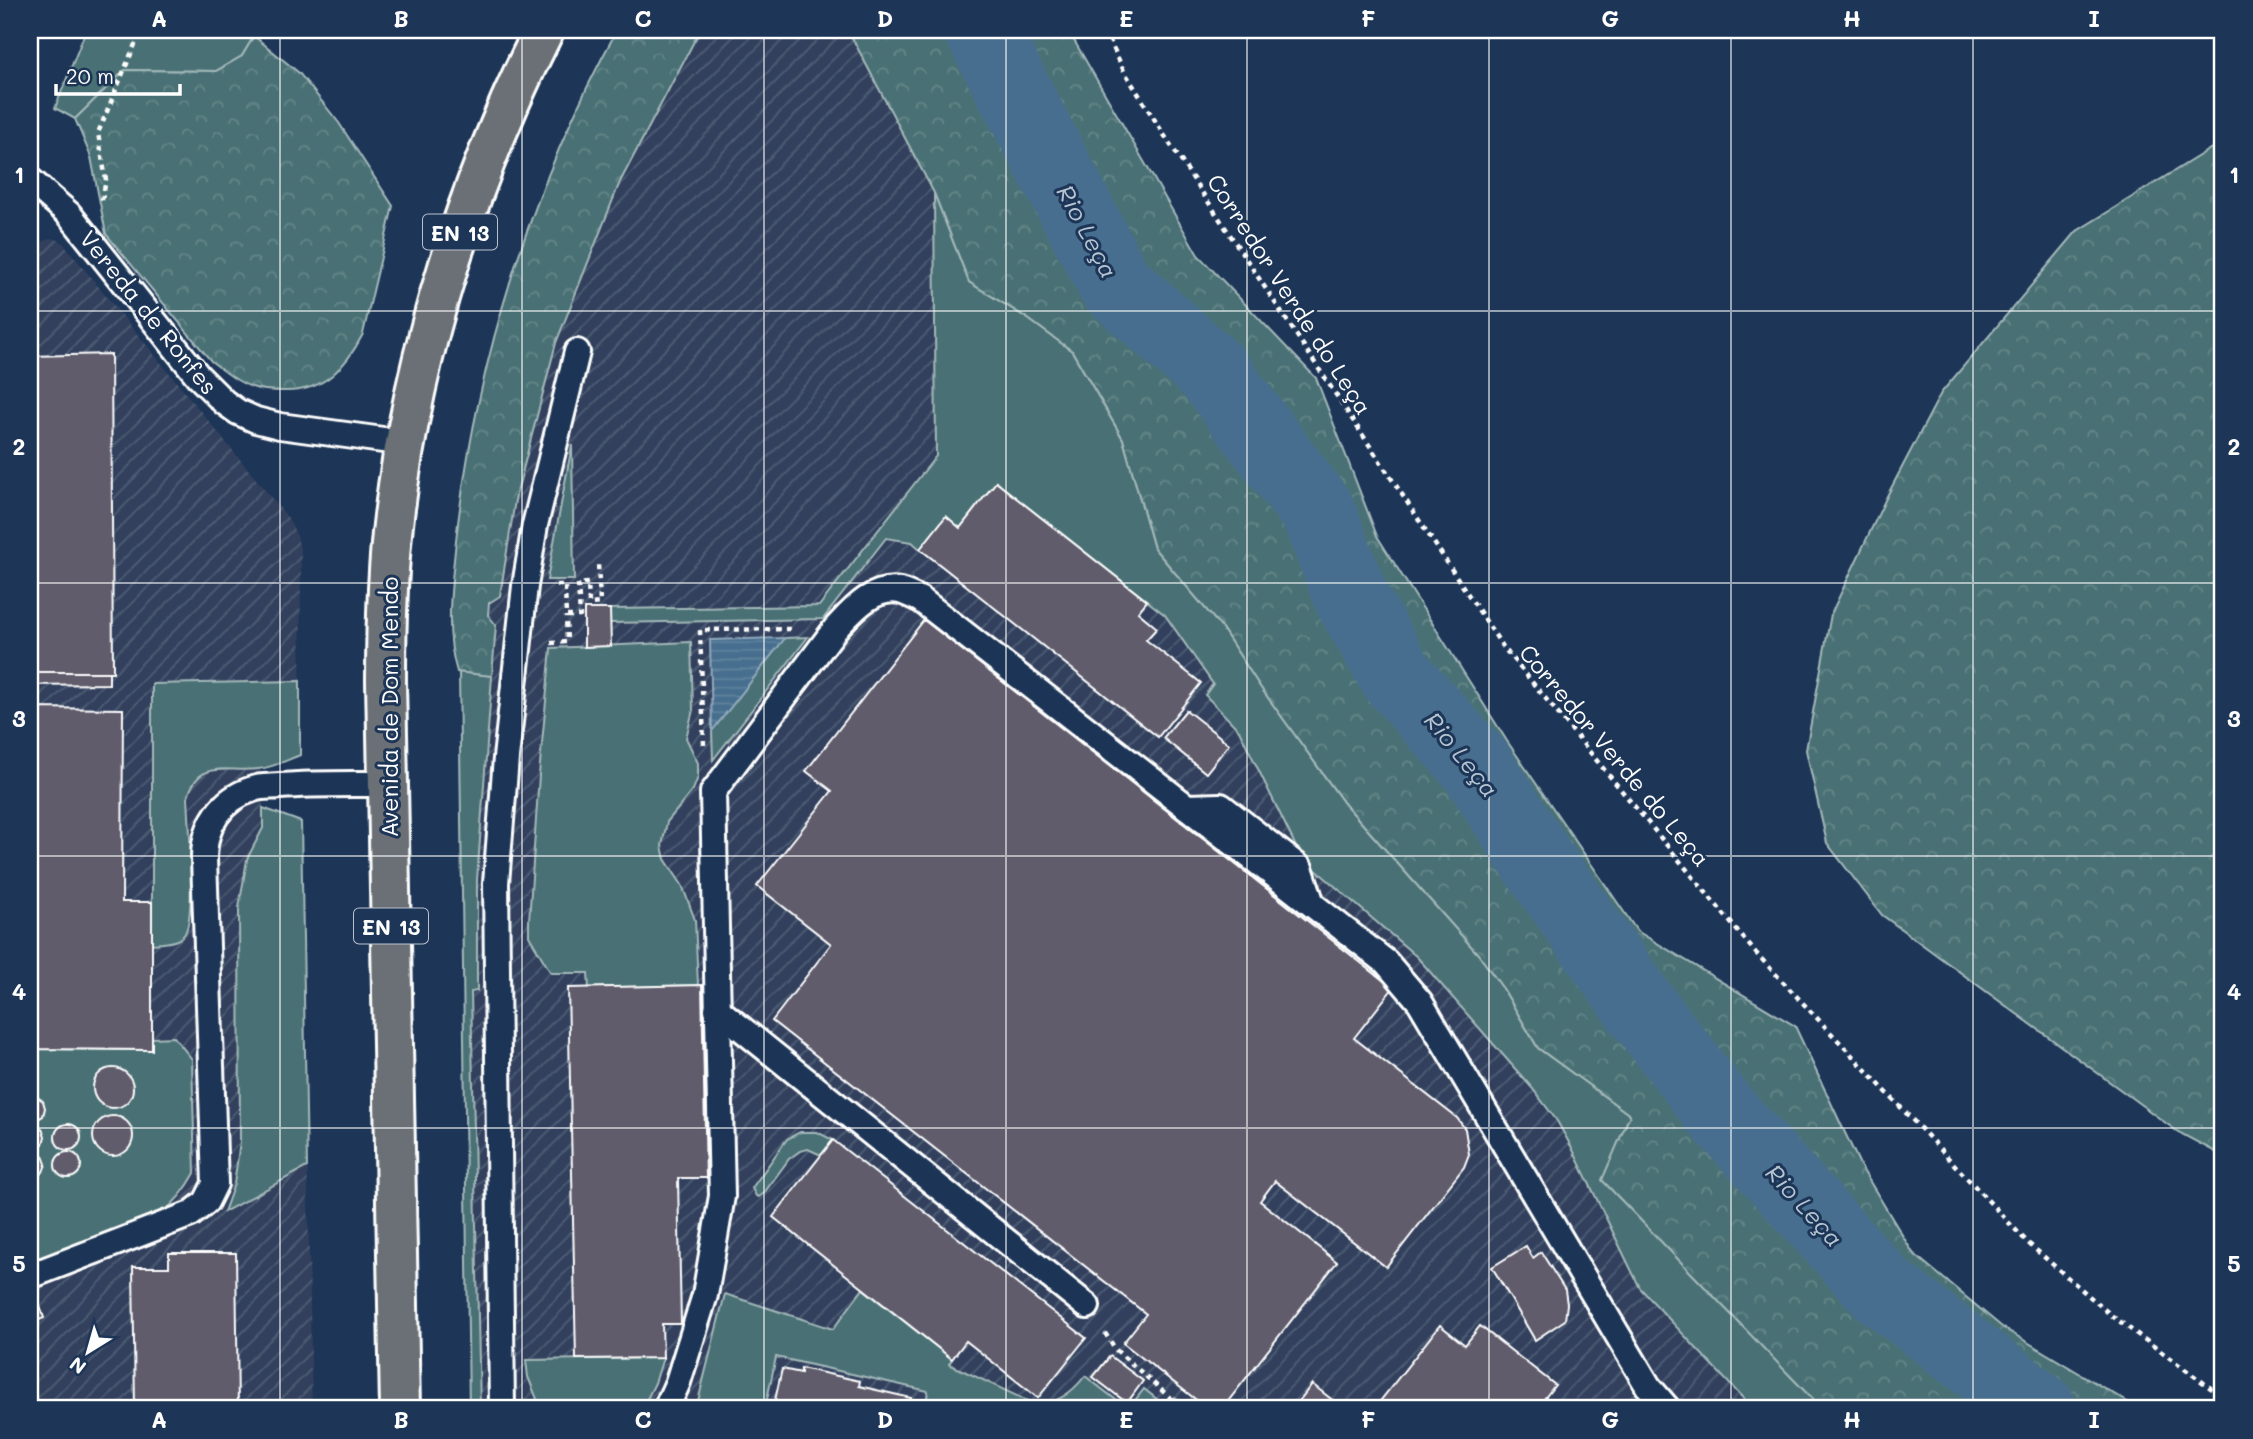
<svg xmlns="http://www.w3.org/2000/svg" width="2253" height="1439" font-family="Mali,sans-serif">
  <style>
    .industrial { fill: url(#industrial-furrows) }
    .green { fill: #4a7174; stroke: #a4b8ba; stroke-width: 2 }
    .forest { fill: url(#forest-crowns); stroke: #a4b8ba; stroke-width: 2 }
    .water { fill: url(#water-rules); stroke: #90a8bb; stroke-width: 2 }
    .lines { fill: none; stroke-linecap: round; stroke-linejoin: round }
    .river { stroke: #466e8e; stroke-width: 75 }
    .building { fill: #605c6c; stroke: #fff; stroke-width: 2 }
    .lane-casing { stroke: #fff; stroke-width: 30 }
    .primary-casing { stroke: #fff; stroke-width: 44 }
    .path { stroke: #fff; stroke-width: 4.5; stroke-dasharray: 5 5; stroke-linecap: butt }
    .lane { stroke: #1d3557; stroke-width: 24 }
    .primary { stroke: #6a7074; stroke-width: 38 }
    .grid { fill: none; stroke: #fff; stroke-width: 2; stroke-opacity: 0.55 }
    .labels { text-anchor: middle; dominant-baseline: central; stroke-width: 6; stroke-linejoin: round; paint-order: stroke }
    .shield { fill: #1d3557; stroke: #bbc2cd; stroke-width: 2 }
    .shield-label { font-size: 21px; font-weight: bold; fill: #fff }
    .street-label { font-size: 23px; fill: #fff; stroke: #1d3557 }
    .water-label { font-size: 24px; font-style: italic; fill: #b5c5d2; stroke: #1d3557 }
    .neatline { fill: none; stroke: #fff; stroke-width: 2.5 }
    .grid-label { font-size: 23px; text-anchor: middle; font-weight: bold; fill: #fff }
  </style>
  <defs>
    <pattern id="industrial-furrows" width="10" height="10" patternUnits="userSpaceOnUse" patternTransform="scale(1.75)"><rect width="10" height="10" fill="#31415d"/><path d="M-1 1l2-2M0 10L10 0M9 11l2-2" fill="none" stroke="#505e75"/></pattern>
    <pattern id="forest-crowns" width="20" height="18" patternUnits="userSpaceOnUse" patternTransform="scale(1.75)"><rect width="20" height="18" fill="#4a7174"/><path d="M2 6a3 3 0 1 1 6 0M12 15a3 3 0 1 1 6 0" fill="none" stroke="#658689"/></pattern>
    <pattern id="water-rules" width="6" height="5" patternUnits="userSpaceOnUse" patternTransform="scale(1.75)"><rect width="6" height="5" fill="#466e8e"/><path d="M0 2.5h6" fill="none" stroke="#62849f"/></pattern>
  </defs>
  <rect width="100%" height="100%" fill="#1d3557"/>
  <filter id="ink" filterUnits="userSpaceOnUse"><feTurbulence type="fractalNoise" baseFrequency=".0143" numOctaves="2"/><feDisplacementMap in="SourceGraphic" scale="14" xChannelSelector="R" yChannelSelector="G"/><feConvolveMatrix kernelMatrix="1 2 1 2 8 2 1 2 1" color-interpolation-filters="sRGB"/></filter>
  <g filter="url(#ink)">
    <g class="industrial">
      <path d="M700 30H848L934 193 936 456 931 463 1041 455 1479 955 1640 1288 1753 1409H469L459 672 491 676 489 602 500 595 515 500 556 343 620 182Z"/>
      <path d="M30 228 43 242 50 238 59 240 63 243 288 518 297 536 301 553 300 755 260 770 263 808 301 822 312 1409H30Z"/>
    </g>
    <g class="green">
      <path d="M86 30H243L254 36 242 56 216 71 125 70 75 119 55 108Z"/>
      <path d="M934 193 969 282 1027 318 1072 351 1123 439 1154 548 1222 628 1261 688 1344 803 1479 955 1504 990 1538 1048 1630 1115 1603 1181 1822 1409H1753L1640 1288 1572 1148 1557 1121 1532 1088 1417 957 1301 857 1239 730 1205 695 1213 684 1165 615 996 482 960 528 946 517 920 549 912 542 886 538 823 619 610 623V609L819 606 936 456Z"/>
      <path d="M572 445 574 580H547Z"/>
      <path d="M808 637 713 760 712 731 785 638Z"/>
      <path d="M691 642 693 710 686 738 698 763V777L693 790 667 822 662 846 665 859 682 885 695 920 698 985 589 988 588 973H551L529 936V921L539 775 551 648Z"/>
      <path d="M459 672 492 676 477 880V991L471 992 480 1409H469Z"/>
      <path d="M300 681V755C287 760 272 768 258 769 226 773 199 758 188 797 189 819 197 924 183 936 176 943 162 943 152 944V684Z"/>
      <path d="M263 808 301 822 307 1167 224 1212 234 1184 240 1142 239 908 247 859 263 828Z"/>
      <path d="M174 1037 192 1059 195 1173C186 1190 176 1202 161 1214L30 1264V1049L152 1050V1038Z"/>
      <path d="M800 1132H817L833 1140 821 1155 808 1149 800 1151 789 1159 764 1193 759 1197 756 1196 752 1188 787 1139Z"/>
      <path d="M863 1289 952 1359 949 1364 1034 1404C1056 1405 1072 1393 1085 1376L1128 1409 1144 1389 1167 1407 1175 1397 1189 1409H925L928 1391 776 1357 765 1409H696L725 1294 833 1329Z"/>
      <path d="M663 1358 655 1383 642 1409H541L528 1377 526 1360Z"/>
    </g>
    <g class="forest">
      <path d="M617 30H700L620 182 556 343 515 500 500 596 489 603 488 615 496 625 492 676 457 672C444 630 452 583 456 540 476 362 531 186 617 30Z"/>
      <path d="M848 30H1068L1198 255 1316 378 1377 536 1507 741 1637 931 1795 1026 1861 1167 1913 1253 2002 1327 2139 1409H1822L1602 1180 1630 1115 1538 1048 1504 990 1479 955 1344 803 1261 688 1222 628 1154 548 1123 439 1072 351 1027 318 969 282 934 193Z"/>
      <path d="M254 36 299 73 339 123 393 206 363 334C346 367 324 392 284 391 274 391 262 391 252 387 237 382 224 371 211 361L106 234 91 157 75 119 125 70 216 71 242 56Z"/>
      <path d="M2223 141V1156L2178 1132 1882 915 1827 843 1806 750 1831 614 1887 496 1941 393 2077 231Z"/>
    </g>
    <path class="water" d="M785 638 712 731 710 640Z"/>
    <g class="lines">
      <path class="river" d="M982 30 1115 284 1212 371 1318 512 1352 599 1397 677 1476 765 1538 862 1638 1004 1720 1111 1882 1289 2039 1409"/>
    </g>
    <g class="building">
      <path d="M111 354 113 672H30V356Z"/>
      <path d="M996 482 1147 601 1138 612 1157 628 1146 640 1201 683 1158 737 920 549 946 516 960 528Z"/>
      <path d="M584 609H610L611 646 584 647Z"/>
      <path d="M924 620 1393 988 1354 1038 1457 1118 1465 1129 1469 1154 1464 1167 1386 1267 1275 1181 1260 1201 1337 1262 1222 1409H1208L1123 1343 1146 1314 772 1021 831 944 757 886 832 791 806 771Z"/>
      <path d="M30 672H109V684L30 685Z"/>
      <path d="M30 708 123 709 122 902H152V1050L30 1049Z"/>
      <path d="M1186 710 1229 744 1206 773 1163 738Z"/>
      <path d="M702 985 706 1178H678L681 1324H662L663 1358 576 1359 568 988Z"/>
      <circle cx="113" cy="1088" r="20"/>
      <path d="M30 1096H36L43 1101 45 1108 43 1116 36 1120 30 1121Z"/>
      <circle cx="113" cy="1136" r="20"/>
      <path d="M30 1124H36L42 1129 45 1136 43 1144 36 1149H30Z"/>
      <circle cx="68" cy="1137" r="13"/>
      <path d="M833 1140 1086 1338 1038 1398 966 1341 952 1359 773 1217Z"/>
      <path d="M30 1151 37 1152 43 1156 46 1164 43 1172 37 1177 30 1176Z"/>
      <circle cx="68" cy="1165" r="13"/>
      <path d="M1526 1246 1533 1258 1541 1252 1565 1290 1567 1304 1565 1320 1535 1340 1492 1267Z"/>
      <path d="M169 1253H236L238 1409H135L133 1267H169Z"/>
      <path d="M34 1288 44 1318 30 1324V1290Z"/>
      <path d="M1440 1325 1465 1345 1480 1326 1555 1385 1536 1409H1374Z"/>
      <path d="M1110 1356 1143 1381 1127 1403 1093 1377Z"/>
      <path d="M801 1368 860 1381 859 1386 911 1398 908 1409H773L782 1369 801 1373Z"/>
      <path d="M1312 1384 1344 1409H1293Z"/>
    </g>
    <g class="lines">
      <g class="lane-casing">
        <g id="lane">
          <path d="M30 180 69 214 198 376 224 402 238 412 256 420 280 426 405 443"/>
          <path d="M1187 807 1221 806 1300 868 1312 904"/>
          <path d="M717 1009 1087 1306"/>
          <path d="M30 1276 191 1214 206 1202 215 1184 204 858C204 826 221 799 253 789 261 786 272 787 280 786 316 783 352 784 388 784"/>
          <path d="M502 1409 496 883 506 758 525 586 535 525 577 352"/>
          <path d="M666 1409 678 1382 705 1295 722 1196 713 792 836 628C853 610 873 586 900 591 907 593 915 597 921 600L1386 962 1420 1002 1648 1386 1668 1409"/>
        </g>
      </g>
      <g class="primary-casing">
        <path id="primary" d="M400 1409 386 681C386 626 387 571 394 516 415 347 468 181 544 30"/>
      </g>
      <g class="path">
        <path d="M1105 30 1124 71 1168 141 1503 647 1755 952 2028 1243 2111 1315 2223 1397"/>
        <path d="M102 200 106 180 98 133 141 30"/>
        <path d="M557 585H565L566 616H580L578 584 588 583 589 604 600 603 598 563"/>
        <path d="M551 643 567 642 566 616"/>
        <path d="M704 745 700 630 793 629"/>
        <path d="M1105 1333 1116 1350 1183 1409"/>
      </g>
      <use href="#lane" class="lane"/>
      <use href="#primary" class="primary"/>
    </g>
  </g>
  <path class="grid" d="M280 30V1409M522 30V1409M764 30V1409M1006 30V1409M1247 30V1409M1489 30V1409M1731 30V1409M1973 30V1409M30 311H2223M30 583H2223M30 856H2223M30 1128H2223"/>
  <g class="labels">
    <g class="shield">
      <rect x="423" y="214.5" width="74" height="35" rx="5"/>
      <rect x="354" y="908.5" width="74" height="35" rx="5"/>
    </g>
    <g class="shield-label">
      <text x="460" y="232">EN 13</text>
      <text x="391" y="926">EN 13</text>
    </g>
    <g class="street-label">
      <text transform="translate(1290 294) rotate(57)">Corredor Verde do Leça</text>
      <text transform="translate(149 312) rotate(51)">Vereda de Ronfes</text>
      <text transform="translate(389 707) rotate(-90)">Avenida de Dom Mendo</text>
      <text transform="translate(1615 755) rotate(50)">Corredor Verde do Leça</text>
    </g>
    <g class="water-label">
      <text transform="translate(1088 231) rotate(62)">Rio Leça</text>
      <text transform="translate(1462 754) rotate(51)">Rio Leça</text>
      <text transform="translate(1805 1205) rotate(48)">Rio Leça</text>
    </g>
  </g>
  <rect width="2253" height="1439" fill="none" stroke="#1d3557" stroke-width="77"/>
  <g transform="translate(88 1352) rotate(217)" stroke="#1d3557" stroke-width="5" paint-order="stroke">
  <path d="M0-5L12 26L0 18L-12 26Z" fill="#ffffff"/>
  <text y="-10" font-size="19" font-weight="bold" text-anchor="middle" fill="#ffffff">N</text>
  </g>
  <path d="M56 84v10h124v-10" fill="none" stroke="#ffffff" stroke-width="3.5"/>
  <text x="66" y="84" font-size="21" fill="#ffffff" stroke="#1d3557" stroke-width="5" paint-order="stroke">20 m</text>
  <rect x="38" y="38" width="2176" height="1362" class="neatline"/>
  <g class="grid-label">
    <text x="159" y="27">A</text>
    <text x="401" y="27">B</text>
    <text x="643" y="27">C</text>
    <text x="885" y="27">D</text>
    <text x="1126" y="27">E</text>
    <text x="1368" y="27">F</text>
    <text x="1610" y="27">G</text>
    <text x="1852" y="27">H</text>
    <text x="2094" y="27">I</text>
    <text x="19" y="183">1</text>
    <text x="2234" y="183">1</text>
    <text x="19" y="455">2</text>
    <text x="2234" y="455">2</text>
    <text x="19" y="727">3</text>
    <text x="2234" y="727">3</text>
    <text x="19" y="1000">4</text>
    <text x="2234" y="1000">4</text>
    <text x="19" y="1272">5</text>
    <text x="2234" y="1272">5</text>
    <text x="159" y="1428">A</text>
    <text x="401" y="1428">B</text>
    <text x="643" y="1428">C</text>
    <text x="885" y="1428">D</text>
    <text x="1126" y="1428">E</text>
    <text x="1368" y="1428">F</text>
    <text x="1610" y="1428">G</text>
    <text x="1852" y="1428">H</text>
    <text x="2094" y="1428">I</text>
  </g>
</svg>
